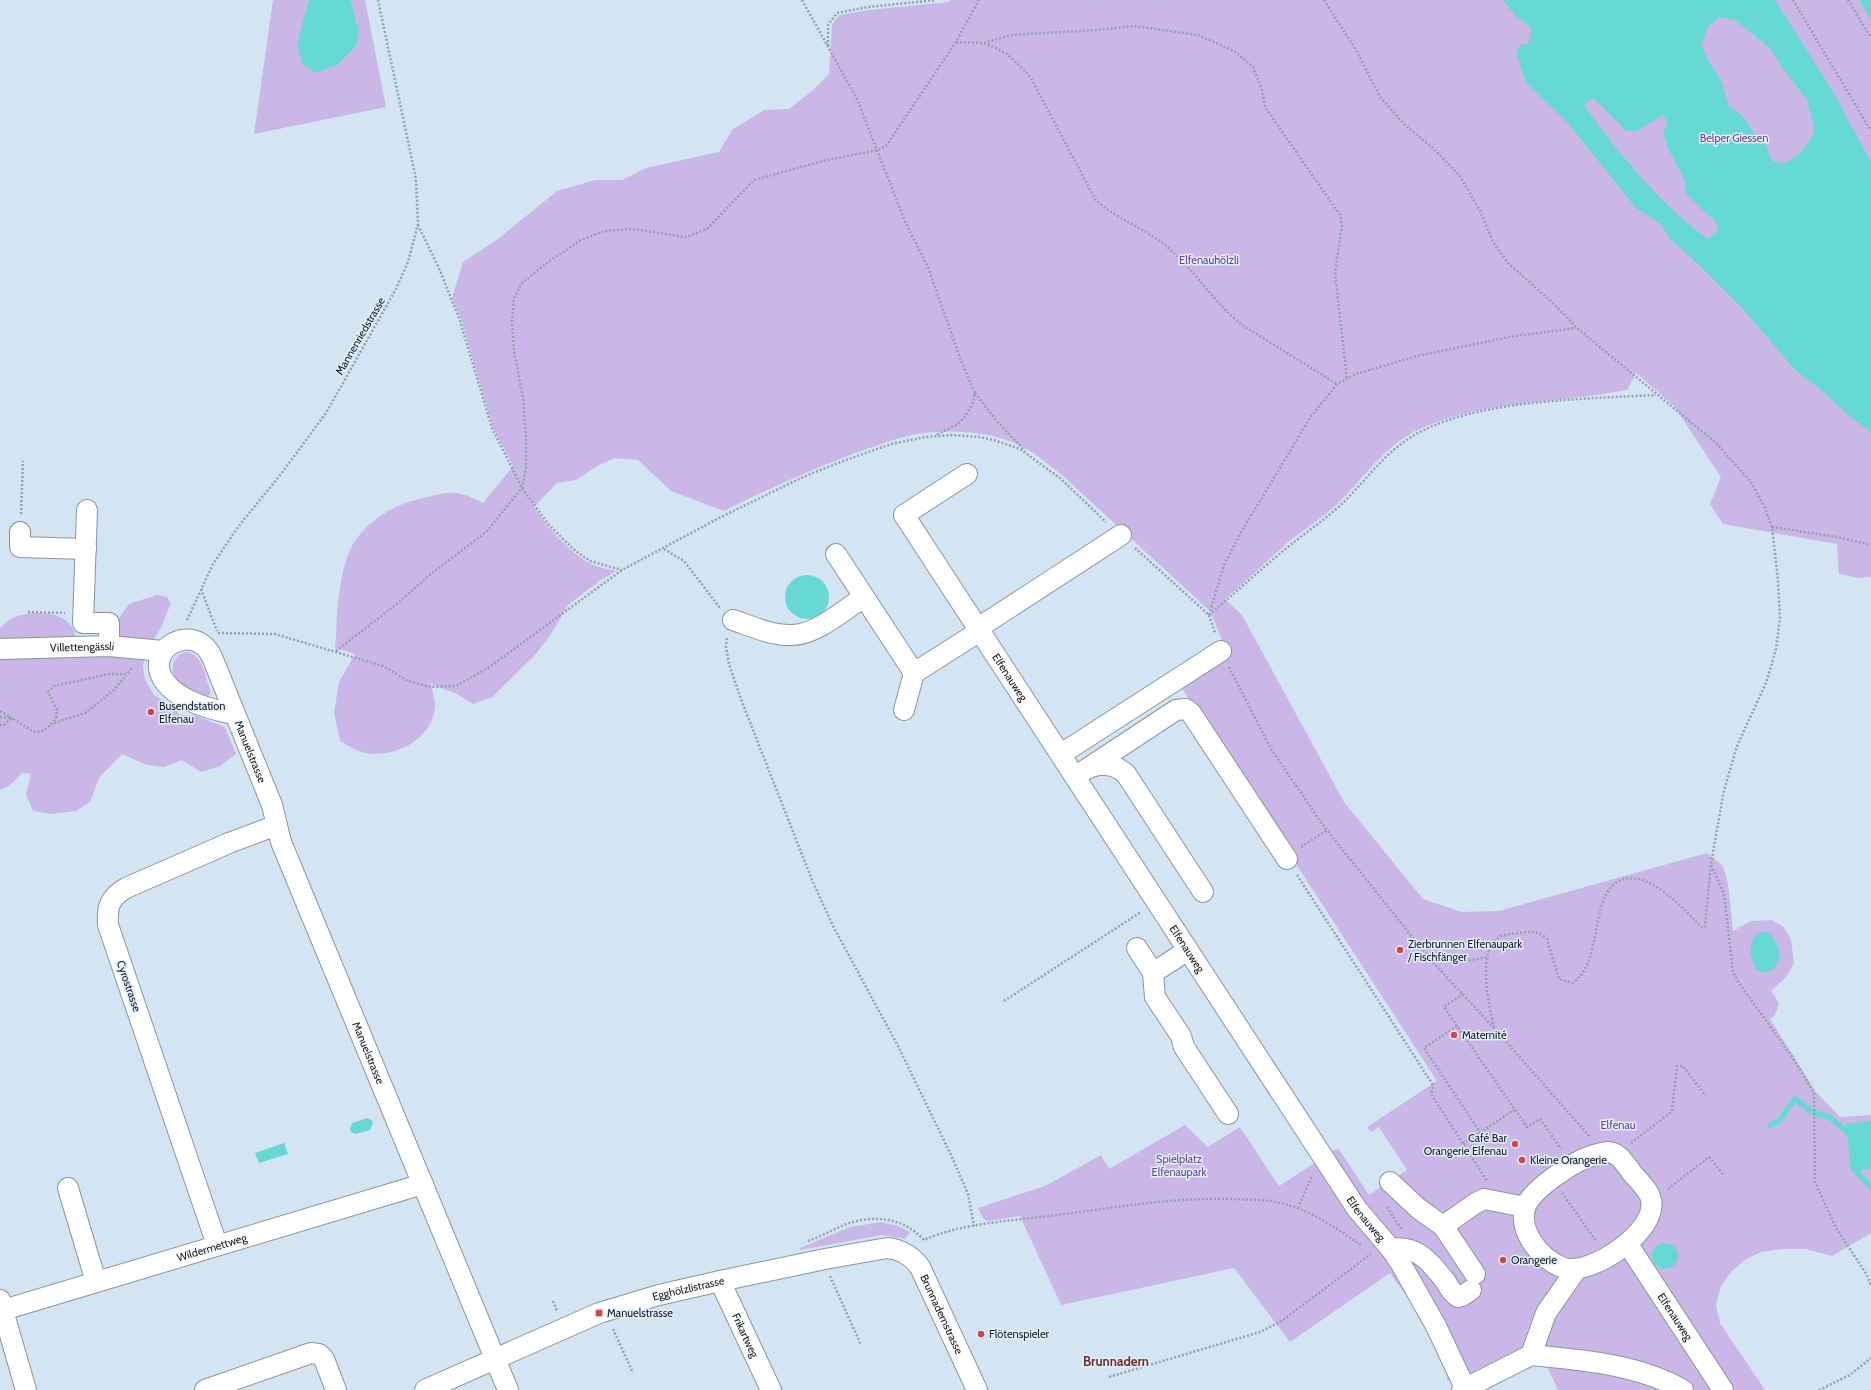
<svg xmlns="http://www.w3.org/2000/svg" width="1871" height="1390" font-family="Cabin,sans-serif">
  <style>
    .green { fill: #cab7e8 }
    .water { fill: #67d9d5; fill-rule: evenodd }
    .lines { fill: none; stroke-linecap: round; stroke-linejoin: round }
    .stream { stroke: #67d9d5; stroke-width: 5.5 }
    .minor-casing { stroke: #8796a5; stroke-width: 22 }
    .path { stroke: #94a2ad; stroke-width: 2.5; stroke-dasharray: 2 2; stroke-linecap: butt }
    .minor { stroke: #fff; stroke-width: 20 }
    .poi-dot { fill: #d54643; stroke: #e3f0fd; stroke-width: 1.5 }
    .labels { text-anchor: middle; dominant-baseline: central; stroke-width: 3; stroke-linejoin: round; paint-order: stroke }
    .park-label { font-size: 11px; fill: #674194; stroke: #e3f0fd }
    .street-label { font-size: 11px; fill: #141a1f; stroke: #e3f0fd }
    .poi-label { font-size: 11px; fill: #141a1f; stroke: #e3f0fd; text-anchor: start }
    .quarter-label { font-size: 13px; font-weight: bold; fill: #732d2a; stroke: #e3f0fd }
  </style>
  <rect width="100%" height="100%" fill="#d3e4f3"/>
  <g class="green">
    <path d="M273 0H309L306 11 359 32 351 0H365L386 107 254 134Z"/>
    <path d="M950 0H1871V577L1858 578 1839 574 1837 544 1723 524 1710 504 1721 477 1674 406 1636 373 1627 390C1559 403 1489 400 1424 427 1385 443 1364 479 1334 507 1319 520 1302 531 1286 544 1266 562 1246 581 1225 599L1242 615 1344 802 1423 899 1462 912 1499 911 1707 853 1723 866 1728 884 1733 931 1751 921 1771 920 1783 926 1791 940 1794 963 1787 976 1771 991 1779 1003 1775 1015 1770 1019 1816 1092 1840 1117 1871 1115V1233L1832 1256 1806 1249H1781L1761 1252 1746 1259 1731 1272 1721 1286 1716 1305 1720 1323 1765 1390H1558L1544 1360 1462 1386 1447 1380C1447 1346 1409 1300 1390 1273L1290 1342 1234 1268 1061 1305 1020 1216 987 1221 983 1218 978 1208 1045 1186 1101 1155 1109 1169 1185 1125 1208 1147 1240 1127 1279 1186 1338 1148 1369 1195 1407 1170 1379 1127 1371 1132 1367 1127 1437 1081 1179 684 1227 652 1210 611 1063 476C1048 464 1033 451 1015 443 990 433 961 430 935 432 910 433 887 442 864 450 816 467 770 488 724 511L671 491 638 460 615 458 597 466 576 480 557 483 534 507C549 528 567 551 589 563 597 567 607 569 616 571L598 582 568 605 550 636 534 656 492 697 473 704 457 694 431 684C432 691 436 701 435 708 431 741 394 758 365 753 357 751 347 745 340 741L334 713 339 682 355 654 335 648C337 632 336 617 338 602 340 586 345 554 355 541 370 519 394 505 419 499 450 492 454 488 483 503L513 466 493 428 462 322 452 298 463 262 498 239 557 191 596 180H622L646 168 719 152 732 130 764 110 789 109 812 91 829 74 832 25 839 15 869 10 949 2Z"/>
    <path d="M157 595 167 597 171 603 160 630 146 649 143 666 145 680 154 695 176 710 180 715H194L225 727 236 754 220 766 201 772 182 760 164 767 147 765 122 754 99 778 90 802 76 811 52 814 33 811 26 794 31 774 22 773 9 786 0 790V628C4 625 8 620 12 618 31 610 68 609 75 634 76 638 75 645 74 649L118 648 117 621 129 604Z"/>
    <path d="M184 652C203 651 205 677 211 692L207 698C200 695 188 692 181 686 170 675 169 659 184 652Z"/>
    <path d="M881 1222 898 1226 910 1232 905 1239 882 1235 800 1250V1248L850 1227Z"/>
  </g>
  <g class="water">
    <path d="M309 0H351L359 32 356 46 337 65 315 73 302 64 297 44Z"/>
    <path d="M1503 0H1775L1831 88 1871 162V432L1847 414 1820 389 1795 370 1744 310 1698 264 1669 238 1662 225 1636 208 1567 122 1526 83 1516 53 1520 45 1528 44 1532 29 1515 15ZM1720 17 1735 20 1770 48 1781 66 1807 100 1813 122V135L1800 153 1786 163 1775 162 1770 158 1766 145 1754 133 1741 114 1729 107 1721 80 1708 60 1701 44 1708 27ZM1593 98 1626 131 1635 132 1663 115 1668 123 1663 132 1668 148 1686 183 1685 190 1687 195 1715 221 1718 230 1708 239C1663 207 1616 151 1584 105Z"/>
    <path d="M1859 0H1871V19Z"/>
    <circle cx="807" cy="597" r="22"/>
    <path d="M1762 931C1781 935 1789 971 1762 973L1755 968 1750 950 1753 938Z"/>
    <path d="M367 1118 371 1120 373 1123 370 1130 356 1134 352 1133 350 1129 352 1123Z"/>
    <path d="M1871 1121V1169L1851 1171 1846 1124Z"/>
    <path d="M284 1143 288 1154 259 1163 255 1153Z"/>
    <circle cx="1665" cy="1256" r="13"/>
  </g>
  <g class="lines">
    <g class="stream">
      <path d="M1770 1125 1779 1121 1795 1099 1814 1113 1830 1117 1847 1132"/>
      <path d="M1856 1171 1871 1187"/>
    </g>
    <g class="minor-casing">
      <g id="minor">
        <path id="s1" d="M967 474 904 515 1357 1209 1391 1249 1401 1264 1436 1326 1466 1390"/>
        <path d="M87 510 83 623H109V646"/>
        <path d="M20 532V547L86 549"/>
        <path d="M836 554 914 673 980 631"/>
        <path d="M733 620C751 626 772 636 792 635 816 635 844 610 864 597"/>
        <path d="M978 628 1121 535"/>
        <path id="s2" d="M0 649 109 646 163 651"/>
        <path d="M904 710 914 673"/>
        <path id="s3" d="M234 714C213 710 179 701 165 682 141 650 194 619 212 657L272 805 281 842 508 1390"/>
        <path d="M1061 754 1221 651"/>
        <path d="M1089 768C1102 762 1115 764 1126 774L1203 892"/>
        <path d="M1085 770 1176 710 1186 709 1191 713 1287 859"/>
        <path d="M1137 948 1153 973 1188 950"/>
        <path d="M1153 973 1155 997 1181 1036 1184 1047 1228 1114"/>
        <path d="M1608 1152C1620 1153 1625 1164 1632 1173 1638 1180 1650 1191 1651 1200 1658 1231 1591 1276 1564 1268 1550 1263 1540 1254 1532 1242 1513 1211 1529 1195 1554 1177 1571 1165 1586 1155 1608 1152Z"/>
        <path d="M1390 1182 1419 1209 1443 1226"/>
        <path d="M68 1188 96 1282"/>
        <path id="s4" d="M1627 1243 1723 1390"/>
        <path d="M217 1245 108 925C107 907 109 898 126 888L229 843 277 825"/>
        <path d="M1391 1249C1417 1244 1432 1264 1446 1282 1449 1288 1452 1293 1458 1297L1462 1296 1471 1290"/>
        <path d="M1475 1274 1443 1226 1476 1203 1484 1199 1525 1207"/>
        <path id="s5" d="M720 1281 771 1390"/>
        <path d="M0 1300 26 1390"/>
        <path id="s6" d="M0 1311 423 1184"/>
        <path d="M1531 1355C1581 1360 1638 1364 1683 1390"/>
        <path d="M205 1390 311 1353 319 1354 324 1359 336 1390"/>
        <path id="s7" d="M425 1390 599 1313 659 1295 720 1281 825 1259 887 1248C900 1249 912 1256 920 1267L977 1390"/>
        <path d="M1462 1390 1531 1355 1546 1313 1576 1270"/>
      </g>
    </g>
    <g class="path">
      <path d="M802 0 857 99 906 224 928 267 961 361 975 393 973 403 964 418 956 425 936 435"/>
      <path d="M1324 0 1356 50 1380 97 1405 125 1434 149 1460 176 1480 211 1493 242 1507 262 1555 305 1577 328 1716 443 1751 482 1765 508 1772 527 1778 580 1780 618 1776 649 1766 683 1737 746 1724 790 1711 864 1705 926 1703 928 1701 927C1684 909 1651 872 1624 879 1587 889 1605 964 1572 983L1559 979 1547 939C1538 930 1530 932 1519 933 1512 934 1503 934 1498 938 1477 953 1489 1006 1494 1027"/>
      <path d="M1793 0 1871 131"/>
      <path d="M1848 0 1871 38"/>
      <path d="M956 42 984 43 998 49 1007 54 1026 72 1032 80 1095 199C1115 219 1145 228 1166 246 1195 270 1214 303 1242 325L1337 384"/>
      <path d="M984 43 1011 35 1096 30 1134 26 1198 35 1234 51 1253 67 1262 90 1265 107 1340 215 1342 225 1335 273 1347 379"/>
      <path d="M828 46V25L837 13 868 7 936 0"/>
      <path d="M418 225 439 268 460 321 492 428 522 488 549 525 573 549 590 561 622 570"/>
      <path d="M975 393 995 419 1025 451"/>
      <path d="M21 514 23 461"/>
      <path d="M1772 527 1837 537 1871 545"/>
      <path d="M1135 548 1209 615 1215 633"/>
      <path d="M664 549 684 561 720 608"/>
      <path d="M201 589 217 631"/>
      <path d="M28 612 65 613"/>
      <path d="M1209 615C1236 592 1262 568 1289 546 1304 534 1320 523 1335 510 1366 483 1385 448 1424 430 1488 399 1585 399 1656 395"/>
      <path d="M1209 615 1224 565 1240 534 1310 418 1337 384 1356 374 1417 356 1514 336 1576 328"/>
      <path d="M187 620 213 564 238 527 281 474 326 413 396 289 408 262 418 224 416 179 378 0"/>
      <path d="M218 633 275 634 383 666 408 681 430 687 456 686 488 668 622 570 719 518 803 477 843 461 891 444 925 437 953 435 979 437 994 440 1020 449 1061 479 1106 522"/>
      <path d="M727 638 726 647 729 664 742 702 812 880 833 926 898 1046 951 1155 968 1194 974 1226"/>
      <path d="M336 651 398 603 427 577 486 532 522 488 526 468V437L523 398 514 351 512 320 514 298 521 284 548 262 581 240 604 231 632 229 686 237 707 229 754 180 823 161 877 150 886 146 956 42 979 0"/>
      <path d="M1229 667 1271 749 1322 824 1429 958 1494 1028 1590 1137"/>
      <path d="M0 711 12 718"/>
      <path d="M0 717 11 718"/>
      <path d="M54 723 85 713 113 691 126 675"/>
      <path d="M0 725H4L12 718C34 731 36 741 56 719L57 710 48 692 54 686 109 674H127L132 668"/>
      <path d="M1301 847 1327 830"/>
      <path d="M1711 865 1724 894 1733 972 1739 983 1793 1058 1814 1093 1815 1182 1836 1228 1867 1275 1871 1286"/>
      <path d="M1297 875 1433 1085 1431 1094 1487 1181"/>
      <path d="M1429 958 1465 961 1488 957"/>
      <path d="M1463 994 1444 1007 1527 1127 1540 1119 1561 1149"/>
      <path d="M1004 1001 1141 912"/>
      <path d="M1457 1026 1424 1048 1480 1132"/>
      <path d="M1631 1143 1669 1114 1672 1110 1677 1066H1683L1706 1096"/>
      <path d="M1463 1144 1514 1110"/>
      <path d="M1668 1189 1709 1157 1723 1174"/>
      <path d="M1562 1193 1596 1241"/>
      <path d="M1387 1207 1402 1230"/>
      <path d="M1298 1208 1312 1176"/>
      <path d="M808 1241C820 1237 832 1230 844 1225 872 1214 903 1217 924 1240 961 1223 1017 1220 1058 1215 1117 1207 1176 1197 1236 1199 1249 1200 1262 1199 1275 1202 1309 1208 1334 1227 1361 1245"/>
      <path d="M830 1276 861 1345"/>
      <path d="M553 1301 557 1311"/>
      <path d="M613 1329 633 1373"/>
      <path d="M1109 1377 1260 1332 1280 1322 1371 1254"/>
      <path d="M1819 1390 1850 1375 1871 1358"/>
    </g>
    <use href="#minor" class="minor"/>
  </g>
  <g class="poi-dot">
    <circle cx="151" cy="712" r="4"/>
    <circle cx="1400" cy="950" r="4"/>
    <circle cx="1454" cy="1035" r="4"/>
    <circle cx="1515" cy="1144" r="4"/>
    <circle cx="1522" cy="1160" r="4"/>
    <circle cx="1503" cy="1260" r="4"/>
    <rect x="595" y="1309" width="8" height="8" rx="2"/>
    <circle cx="981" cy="1334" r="4"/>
  </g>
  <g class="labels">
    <g class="park-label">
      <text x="1734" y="138">Belper Giessen</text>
      <text x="1209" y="260">Elfenauhölzli</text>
      <text x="1618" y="1125">Elfenau</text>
      <text x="1179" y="1159">Spielplatz<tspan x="1179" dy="13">Elfenaupark</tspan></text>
    </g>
    <g class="street-label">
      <text transform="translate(360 336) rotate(-60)">Mannenriedstrasse</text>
      <text stroke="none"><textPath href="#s2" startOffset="82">Villettengässli</textPath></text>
      <text stroke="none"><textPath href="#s1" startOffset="269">Elfenauweg</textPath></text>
      <text stroke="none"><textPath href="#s3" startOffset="272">Manuelstrasse</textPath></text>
      <text stroke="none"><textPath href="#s1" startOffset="593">Elfenauweg</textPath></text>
      <text transform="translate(129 986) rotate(71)">Cyrostrasse</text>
      <text stroke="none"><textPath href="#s3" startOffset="596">Manuelstrasse</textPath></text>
      <text stroke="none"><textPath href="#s1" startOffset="917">Elfenauweg</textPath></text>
      <text stroke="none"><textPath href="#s6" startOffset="221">Wildermettweg</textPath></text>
      <text stroke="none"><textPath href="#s7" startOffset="283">Egghölzlistrasse</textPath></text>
      <text stroke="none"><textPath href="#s7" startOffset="577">Brunnadernstrasse</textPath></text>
      <text stroke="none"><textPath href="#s4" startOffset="88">Elfenauweg</textPath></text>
      <text stroke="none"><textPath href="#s5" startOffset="60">Frikartweg</textPath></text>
    </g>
    <g class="poi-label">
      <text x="159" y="706">Busendstation<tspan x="159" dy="13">Elfenau</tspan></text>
      <text x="1408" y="944">Zierbrunnen Elfenaupark<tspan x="1408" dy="13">/ Fischfänger</tspan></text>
      <text x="1462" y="1035">Maternité</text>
      <text x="1507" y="1138" text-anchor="end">Café Bar<tspan x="1507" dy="13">Orangerie Elfenau</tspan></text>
      <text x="1530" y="1160">Kleine Orangerie</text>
      <text x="1511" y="1260">Orangerie</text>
      <text x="607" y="1313">Manuelstrasse</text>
      <text x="989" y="1334">Flötenspieler</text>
    </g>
    <g class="quarter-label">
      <text x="1116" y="1361">Brunnadern</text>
    </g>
  </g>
</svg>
